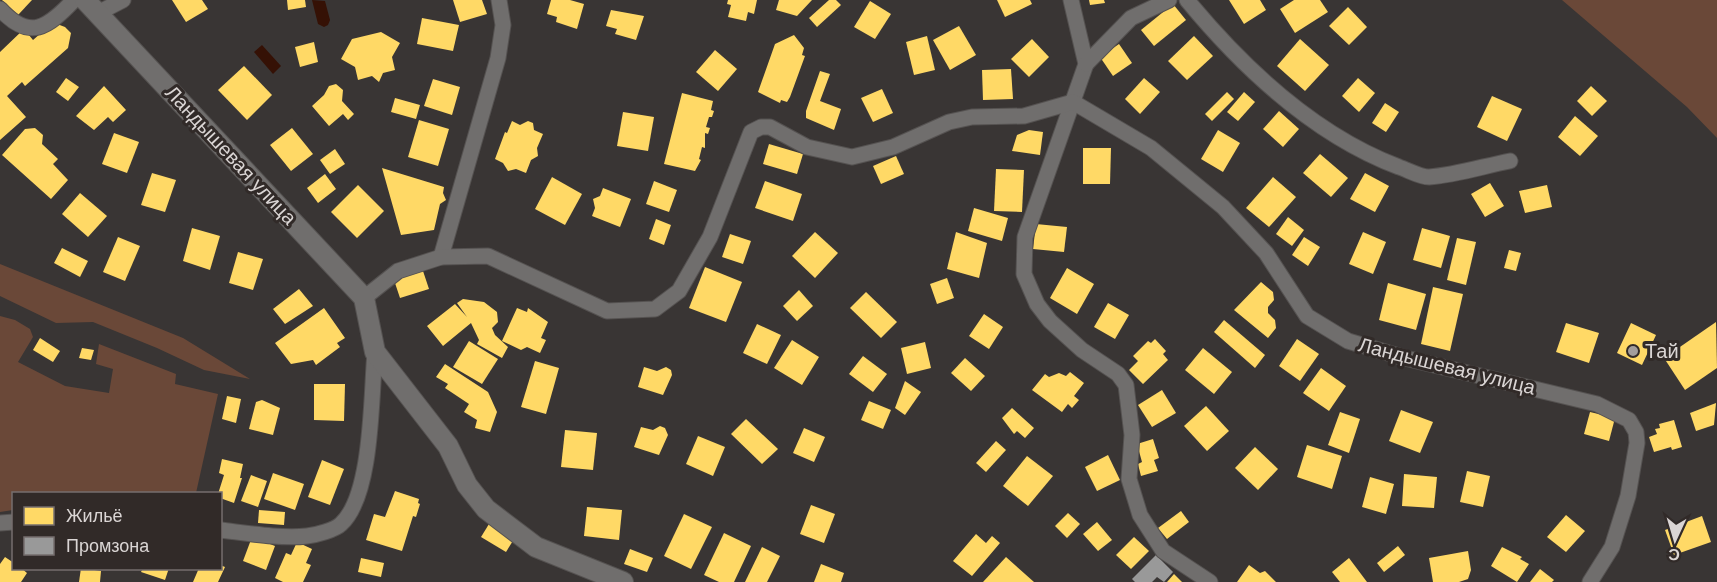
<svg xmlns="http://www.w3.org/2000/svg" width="1717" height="582" font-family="Helvetica,sans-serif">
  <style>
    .green { fill: #6a4838 }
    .water { fill: #351105 }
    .homes { fill: #ffd966 }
    .industry { fill: #999 }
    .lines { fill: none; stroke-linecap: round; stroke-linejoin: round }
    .minor-casing { stroke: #555251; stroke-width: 17 }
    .tertiary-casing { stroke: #555251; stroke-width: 22 }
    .minor { stroke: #706e6d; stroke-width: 15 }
    .tertiary { stroke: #706e6d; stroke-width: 20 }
    .poi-dot { fill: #a29d9c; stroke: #312a28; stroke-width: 2 }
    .labels { text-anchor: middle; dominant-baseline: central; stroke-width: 6; stroke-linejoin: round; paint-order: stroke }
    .street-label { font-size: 20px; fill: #dad5d4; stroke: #312a28 }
    .poi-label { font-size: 20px; fill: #dad5d4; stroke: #312a28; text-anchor: start }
  </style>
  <rect width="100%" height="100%" fill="#393534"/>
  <g class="green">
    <path d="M1562 0H1717V138L1687 107Z"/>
    <path d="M0 264 183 338 250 379 204 370 157 348 93 322 56 323 0 296Z"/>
    <path d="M0 316 15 320 30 329 33 337 18 362 65 386 109 393 113 369 96 364 99 344 176 374 175 384 218 394 196 493 14 494 13 510 0 512Z"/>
  </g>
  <g class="water">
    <path d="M312 0 325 1 330 20 328 25 324 27 318 24Z"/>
    <path d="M262 45 281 66 273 74 254 52Z"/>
  </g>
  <g class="homes">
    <path d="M2 0H32L18 15Z"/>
    <path d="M172 0H202L208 9 186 22Z"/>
    <path d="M287 0H305L306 7 288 10Z"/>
    <path d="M453 0H482L487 14 460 22Z"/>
    <path d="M551 0H570L584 4 577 29 556 22 557 17 547 14Z"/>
    <path d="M728 0H757L754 14 748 12 746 21 728 17 731 5 727 4Z"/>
    <path d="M779 0H812L797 16 776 10Z"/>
    <path d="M829 0H836L841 5 817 27 809 18Z"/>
    <path d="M997 0H1030L1032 4 1005 17Z"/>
    <path d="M1089 0H1104L1105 3 1090 5Z"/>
    <path d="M1229 0H1260L1266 10 1244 24Z"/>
    <path d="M1294 0H1320L1328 12 1295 33 1280 9Z"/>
    <path d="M870 1 891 14 875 39 854 27Z"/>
    <path d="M1173 4 1186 20 1154 46 1141 30Z"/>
    <path d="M1348 7 1367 27 1349 45 1329 26Z"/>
    <path d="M611 10 644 16 636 40 615 34 617 29 606 26Z"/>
    <path d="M422 18 459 25 453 51 417 44Z"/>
    <path d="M57 24 65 27 71 33 68 48 25 86 22 82 7 96 26 117 0 140V52L24 29 33 40 48 27Z"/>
    <path d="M959 26 976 55 950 70 933 40Z"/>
    <path d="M381 32 400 43 392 57 395 70 383 73 379 82 372 76 358 80 355 67 341 59 352 39Z"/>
    <path d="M794 35 804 48 802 55 805 56 790 97 787 102 781 100 780 103 758 92 775 44Z"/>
    <path d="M927 36 935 70 914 75 906 42Z"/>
    <path d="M1194 36 1213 56 1187 80 1168 61Z"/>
    <path d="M1032 39 1049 57 1029 77 1011 59Z"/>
    <path d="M1300 39 1329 65 1305 91 1277 66Z"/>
    <path d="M314 42 318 62 300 67 295 47Z"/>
    <path d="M1119 44 1132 63 1113 76 1100 57Z"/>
    <path d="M715 50 737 69 718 91 696 72Z"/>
    <path d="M244 66 272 95 247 120 218 90Z"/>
    <path d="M1011 69 1013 99 983 100 982 70Z"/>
    <path d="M820 71 830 74 820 101 841 109 834 130 806 118V111Z"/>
    <path d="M66 78 79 87 68 101 56 92Z"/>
    <path d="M1144 78 1160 92 1140 114 1125 99Z"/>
    <path d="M1358 78 1375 93 1359 112 1342 96Z"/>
    <path d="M433 79 460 87 452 115 424 106Z"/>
    <path d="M336 84 343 90 342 101 354 114 348 120 343 114 329 126 312 106 324 95 329 86Z"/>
    <path d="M104 86 126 110 113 122 108 117 94 130 76 116Z"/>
    <path d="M1591 86 1607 101 1592 116 1577 101Z"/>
    <path d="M882 89 893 113 873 122 861 98Z"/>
    <path d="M1227 92 1234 99 1212 121 1205 114Z"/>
    <path d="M1244 92 1255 102 1238 121 1227 112Z"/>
    <path d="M682 93 713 101 711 110 714 111 712 117H709L706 127 710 128 708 134 705 133V148L702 147 699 159 701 160 695 171 664 164Z"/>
    <path d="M1492 96 1522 109 1507 141 1477 127Z"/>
    <path d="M395 98 420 105 416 119 391 112Z"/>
    <path d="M1385 103 1399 112 1386 132 1372 123Z"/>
    <path d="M1279 111 1299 129 1283 147 1263 129Z"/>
    <path d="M623 112 654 117 648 151 617 146Z"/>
    <path d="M1575 116 1598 136 1580 156 1558 137Z"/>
    <path d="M419 120 449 129 438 166 408 157Z"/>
    <path d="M512 121 520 125 528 121 533 123 534 130 543 134 537 148 538 156 531 160 526 173 516 169 508 171 503 163 495 159 505 132 507 133Z"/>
    <path d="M35 128 43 135 42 144 58 159 53 164 68 180 51 199 2 155 25 129Z"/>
    <path d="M292 128 313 154 291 171 270 145Z"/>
    <path d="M1029 130 1043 132 1040 155 1012 151 1017 135Z"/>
    <path d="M1218 130 1240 143 1223 172 1201 159Z"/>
    <path d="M114 133 139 142 127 173 102 164Z"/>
    <path d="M769 144 803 154 797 174 763 164Z"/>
    <path d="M1083 148H1111L1110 184H1083Z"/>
    <path d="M335 149 345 164 330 174 320 160Z"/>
    <path d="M1320 154 1348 178 1331 197 1303 173Z"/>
    <path d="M896 156 904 174 881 184 873 166Z"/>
    <path d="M382 168 444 187 443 193 446 200 440 204 434 230 401 235Z"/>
    <path d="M996 169 1024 170 1022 212 994 211Z"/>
    <path d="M152 173 176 180 165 212 141 205Z"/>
    <path d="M1365 173 1389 186 1375 212 1350 199Z"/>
    <path d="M325 174 336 189 318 203 307 188Z"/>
    <path d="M552 177 582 194 565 225 535 209Z"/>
    <path d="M1273 177 1296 197 1269 227 1246 208Z"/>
    <path d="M654 181 677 190 669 212 646 204Z"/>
    <path d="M765 181 802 194 793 221 755 208Z"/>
    <path d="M1490 183 1504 206 1485 217 1471 194Z"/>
    <path d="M358 185 384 211 357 238 331 212Z"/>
    <path d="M1547 185 1552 207 1525 213 1519 191Z"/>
    <path d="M603 188 631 199 620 227 592 216 595 208 593 199 600 196Z"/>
    <path d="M80 193 107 216 88 237 62 214Z"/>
    <path d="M974 208 1008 218 1002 241 968 231Z"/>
    <path d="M1288 217 1304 230 1292 246 1276 234Z"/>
    <path d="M656 219 671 225 664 245 649 239Z"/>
    <path d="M1036 224 1067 227 1064 252 1033 249Z"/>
    <path d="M192 228 220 236 210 270 183 261Z"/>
    <path d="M1422 228 1450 236 1441 268 1413 260Z"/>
    <path d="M815 232 838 253 815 278 792 256Z"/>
    <path d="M956 232 987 243 979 278 947 269Z"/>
    <path d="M1363 232 1386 242 1373 274 1349 264Z"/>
    <path d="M730 234 751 241 743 264 722 257Z"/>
    <path d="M118 237 140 246 125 281 103 272Z"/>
    <path d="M1304 237 1320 247 1308 266 1292 255Z"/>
    <path d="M1457 238 1476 242 1466 285 1447 280Z"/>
    <path d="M62 248 88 261 80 277 54 263Z"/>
    <path d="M1509 250 1521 253 1516 271 1504 268Z"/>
    <path d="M238 252 263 259 253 290 229 283Z"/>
    <path d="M705 267 742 282 726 322 689 308Z"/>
    <path d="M1067 268 1094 284 1077 314 1050 298Z"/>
    <path d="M423 271 429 289 400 298 394 280Z"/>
    <path d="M947 278 954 298 937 304 930 284Z"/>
    <path d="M1261 282 1273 292 1274 300 1268 307V313L1275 320 1276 328 1268 338 1234 310Z"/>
    <path d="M1388 283 1426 294 1416 330 1379 320Z"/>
    <path d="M1433 287 1463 294 1450 351 1421 344Z"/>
    <path d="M299 289 313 306 285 324 273 309Z"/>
    <path d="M799 290 813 306 797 321 783 306Z"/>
    <path d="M866 292 897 322 881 338 850 308Z"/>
    <path d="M463 299 484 302 497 312 498 322 492 328 495 335 508 347 502 358 477 344 479 340 471 323 443 346 427 326 455 304 467 317 457 303Z"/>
    <path d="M1108 303 1129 315 1115 339 1094 327Z"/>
    <path d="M324 308 345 338 337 343 340 347 316 365 313 360 291 364 275 343Z"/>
    <path d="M517 308 527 312 528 308 548 322 541 338 546 340 540 353 527 347 521 350 502 341Z"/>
    <path d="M984 314 1003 327 989 349 969 336Z"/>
    <path d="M1224 320 1265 355 1255 368 1214 332Z"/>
    <path d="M1716 322 1717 368 1685 390 1664 358Z"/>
    <path d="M1566 323 1599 333 1589 363 1556 352Z"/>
    <path d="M1631 323 1656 335 1642 365 1617 353Z"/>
    <path d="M757 324 781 335 767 364 743 353Z"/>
    <path d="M40 338 60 351 53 362 33 350Z"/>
    <path d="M1155 339 1166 351 1163 354 1168 360 1143 384 1129 370 1138 361 1133 356 1148 341 1151 343Z"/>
    <path d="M1297 339 1319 354 1300 381 1279 366Z"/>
    <path d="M792 340 819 357 802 385 774 368Z"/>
    <path d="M469 341 498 359 482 384 453 367Z"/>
    <path d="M925 342 931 368 907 374 901 348Z"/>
    <path d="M82 348 94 350 91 360 79 358Z"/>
    <path d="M1203 348 1232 372 1214 394 1185 370Z"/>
    <path d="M863 356 887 374 873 392 849 374Z"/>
    <path d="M965 358 985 376 971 391 951 373Z"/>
    <path d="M535 361 559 368 546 414 521 407Z"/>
    <path d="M445 364 488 392 497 412 490 432 475 428 477 420 464 412 469 404 445 388 448 384 436 377Z"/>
    <path d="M644 367 657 371 666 367 671 370 672 375 663 395 638 387Z"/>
    <path d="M1321 368 1346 386 1329 411 1303 393Z"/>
    <path d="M1070 372 1084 383 1074 396 1079 400 1072 408 1068 404 1062 412 1032 390 1045 374 1049 377 1059 373 1066 376Z"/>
    <path d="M905 381 921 392 905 415 895 408Z"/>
    <path d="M314 384H345L344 421 314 420Z"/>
    <path d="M1162 390 1176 413 1152 427 1138 405Z"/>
    <path d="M227 396 241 399 236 423 222 419Z"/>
    <path d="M262 400 280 408 273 435 249 429 256 402Z"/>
    <path d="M869 401 891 410 883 429 861 420Z"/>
    <path d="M1716 403 1714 425 1696 431 1690 413Z"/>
    <path d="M1206 406 1229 431 1207 451 1184 426Z"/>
    <path d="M1012 408 1034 428 1025 438 1017 431 1014 434 1002 418Z"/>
    <path d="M1401 410 1433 422 1420 453 1389 441Z"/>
    <path d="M1340 412 1360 419 1349 453 1328 445Z"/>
    <path d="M1590 412 1615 418 1609 441 1584 434Z"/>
    <path d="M746 419 778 449 762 464 731 434Z"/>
    <path d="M1674 420 1682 447 1672 450 1671 447 1654 452 1649 437 1657 434 1655 429 1660 428 1659 424Z"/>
    <path d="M660 426 665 428 668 435 659 455 634 447 641 427 653 430Z"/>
    <path d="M804 428 825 437 814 462 793 453Z"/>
    <path d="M565 430 597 433 593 470 561 467Z"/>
    <path d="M698 436 725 447 713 476 686 464Z"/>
    <path d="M1153 439 1159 458 1154 460 1158 471 1141 476 1138 464 1142 462 1137 444Z"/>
    <path d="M996 441 1006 450 986 472 976 463Z"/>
    <path d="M1307 445 1342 456 1332 489 1297 477Z"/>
    <path d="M1255 447 1278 469 1258 490 1235 468Z"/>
    <path d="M1108 455 1120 480 1097 491 1085 467Z"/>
    <path d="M1027 456 1053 476 1028 506 1003 486Z"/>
    <path d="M222 459 243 464 240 478H242L234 503 220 498V494H218L224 475 219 473Z"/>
    <path d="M322 460 344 469 330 505 308 497Z"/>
    <path d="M1467 471 1490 476 1483 507 1460 502Z"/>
    <path d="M273 473 304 484 295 510 264 499Z"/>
    <path d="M1404 474 1437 477 1434 508 1402 506Z"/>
    <path d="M251 475 267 481 258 507 241 501Z"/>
    <path d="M1370 477 1394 484 1386 514 1362 507Z"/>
    <path d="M395 491 419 499 418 503 420 504 416 517 413 516 402 551 366 540 374 514 385 517Z"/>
    <path d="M811 505 835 514 824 543 800 534Z"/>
    <path d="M587 507 622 510 619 540 584 536Z"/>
    <path d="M259 510 285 512 284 525 258 523Z"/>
    <path d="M1181 511 1189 522 1167 539 1158 528Z"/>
    <path d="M1068 513 1080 524 1067 538 1055 526Z"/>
    <path d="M684 514 712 527 691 569 664 556Z"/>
    <path d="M1566 515 1585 531 1566 552 1547 537Z"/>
    <path d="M1702 516 1711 542 1674 555 1665 530Z"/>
    <path d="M1097 522 1112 540 1098 551 1083 534Z"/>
    <path d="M489 524 514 539 506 552 481 537Z"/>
    <path d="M724 533 751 546 734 582H719L704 575Z"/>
    <path d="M976 534 986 543 992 536 1000 543 972 576 953 561Z"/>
    <path d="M252 537 275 546 266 570 243 561Z"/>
    <path d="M1134 537 1149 551 1131 569 1116 555Z"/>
    <path d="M297 542 312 549 306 563 311 565 303 582H283L275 578 286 553 291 555Z"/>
    <path d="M1398 546 1405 555 1384 572 1377 563Z"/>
    <path d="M762 547 780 556 767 582H745Z"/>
    <path d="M1502 547 1522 557 1520 559 1529 564 1517 582 1491 566Z"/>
    <path d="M630 549 653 558 647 572 624 564Z"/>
    <path d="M1468 551 1471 570 1468 579 1459 582H1433L1429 558Z"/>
    <path d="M5 557 14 563V568H21L27 573 21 582H0V564Z"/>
    <path d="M1006 557 1034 582H983Z"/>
    <path d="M361 558 384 563 381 577 358 572Z"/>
    <path d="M1349 558 1367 582H1340L1332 572Z"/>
    <path d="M821 564 844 573 841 582H814Z"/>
    <path d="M220 565 225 567 218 582H193L199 568H220Z"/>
    <path d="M1249 565 1260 573 1265 571 1276 582H1237Z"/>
    <path d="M81 568 101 571 100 582H79Z"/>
    <path d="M143 568H169L165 580 141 572Z"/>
    <path d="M1540 569 1554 580 1552 582H1530Z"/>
    <path d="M1174 574 1182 582H1167Z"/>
  </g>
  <path class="industry" d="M1156 555 1173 572 1164 582 1157 577 1152 582H1135L1132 579Z"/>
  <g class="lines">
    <g class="minor-casing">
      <g id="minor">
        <path d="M1071 0 1086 64 1025 237 1024 274 1037 304 1050 321 1082 350 1118 374 1126 385 1132 435 1129 479 1140 515 1163 551 1210 582"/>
        <path d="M1187 0C1244 69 1314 135 1399 167 1408 170 1420 177 1429 177 1456 175 1484 166 1510 161"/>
        <path d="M0 9C30 42 48 27 74 0"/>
        <path d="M98 13 123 0"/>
        <path d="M1086 64 1131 18 1169 0"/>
        <path d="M441 257 498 58 503 25 499 0"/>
        <path d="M364 298 398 271 441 257 488 256 607 311 655 309 679 291 710 237 751 132 761 127H770L807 147 852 157 893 147 949 122 972 117 1024 116 1073 102 1151 148 1223 207 1266 253 1307 316 1348 341 1405 358 1597 404 1629 420 1636 432 1637 443 1628 496 1612 547 1590 582"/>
        <path d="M0 523 14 522"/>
        <path d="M220 530C246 533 282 539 307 536 316 535 335 530 341 524 373 495 371 394 375 352"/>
      </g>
    </g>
    <g class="tertiary-casing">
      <path id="tertiary" d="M85 0 364 298 375 352 448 446 467 485 486 509 536 547 623 582"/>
    </g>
    <use href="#minor" class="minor"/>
    <use href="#tertiary" class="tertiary"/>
  </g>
  <circle class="poi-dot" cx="1633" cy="351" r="6"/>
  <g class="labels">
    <g class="street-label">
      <text transform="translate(231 155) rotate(47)">Ландышевая улица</text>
      <text transform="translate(1447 366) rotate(14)">Ландышевая улица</text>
    </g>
    <g class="poi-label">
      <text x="1645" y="351">Тай</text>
    </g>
  </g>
  <rect x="12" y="492" width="210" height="78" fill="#312a28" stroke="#756e6d" stroke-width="1.5"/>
  <rect x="24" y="507" width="30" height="18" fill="#ffd966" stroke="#756e6d" stroke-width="1.5"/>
  <text x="66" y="522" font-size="18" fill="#dad5d4">Жильё</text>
  <rect x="24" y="537" width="30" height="18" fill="#999999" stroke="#756e6d" stroke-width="1.5"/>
  <text x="66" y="552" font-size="18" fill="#dad5d4">Промзона</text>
  <g transform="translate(1675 540) rotate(184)" stroke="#312a28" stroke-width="4.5" paint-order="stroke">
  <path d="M0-4.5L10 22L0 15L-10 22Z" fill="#dad5d4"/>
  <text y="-9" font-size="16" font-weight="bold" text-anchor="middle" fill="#dad5d4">С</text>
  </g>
</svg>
